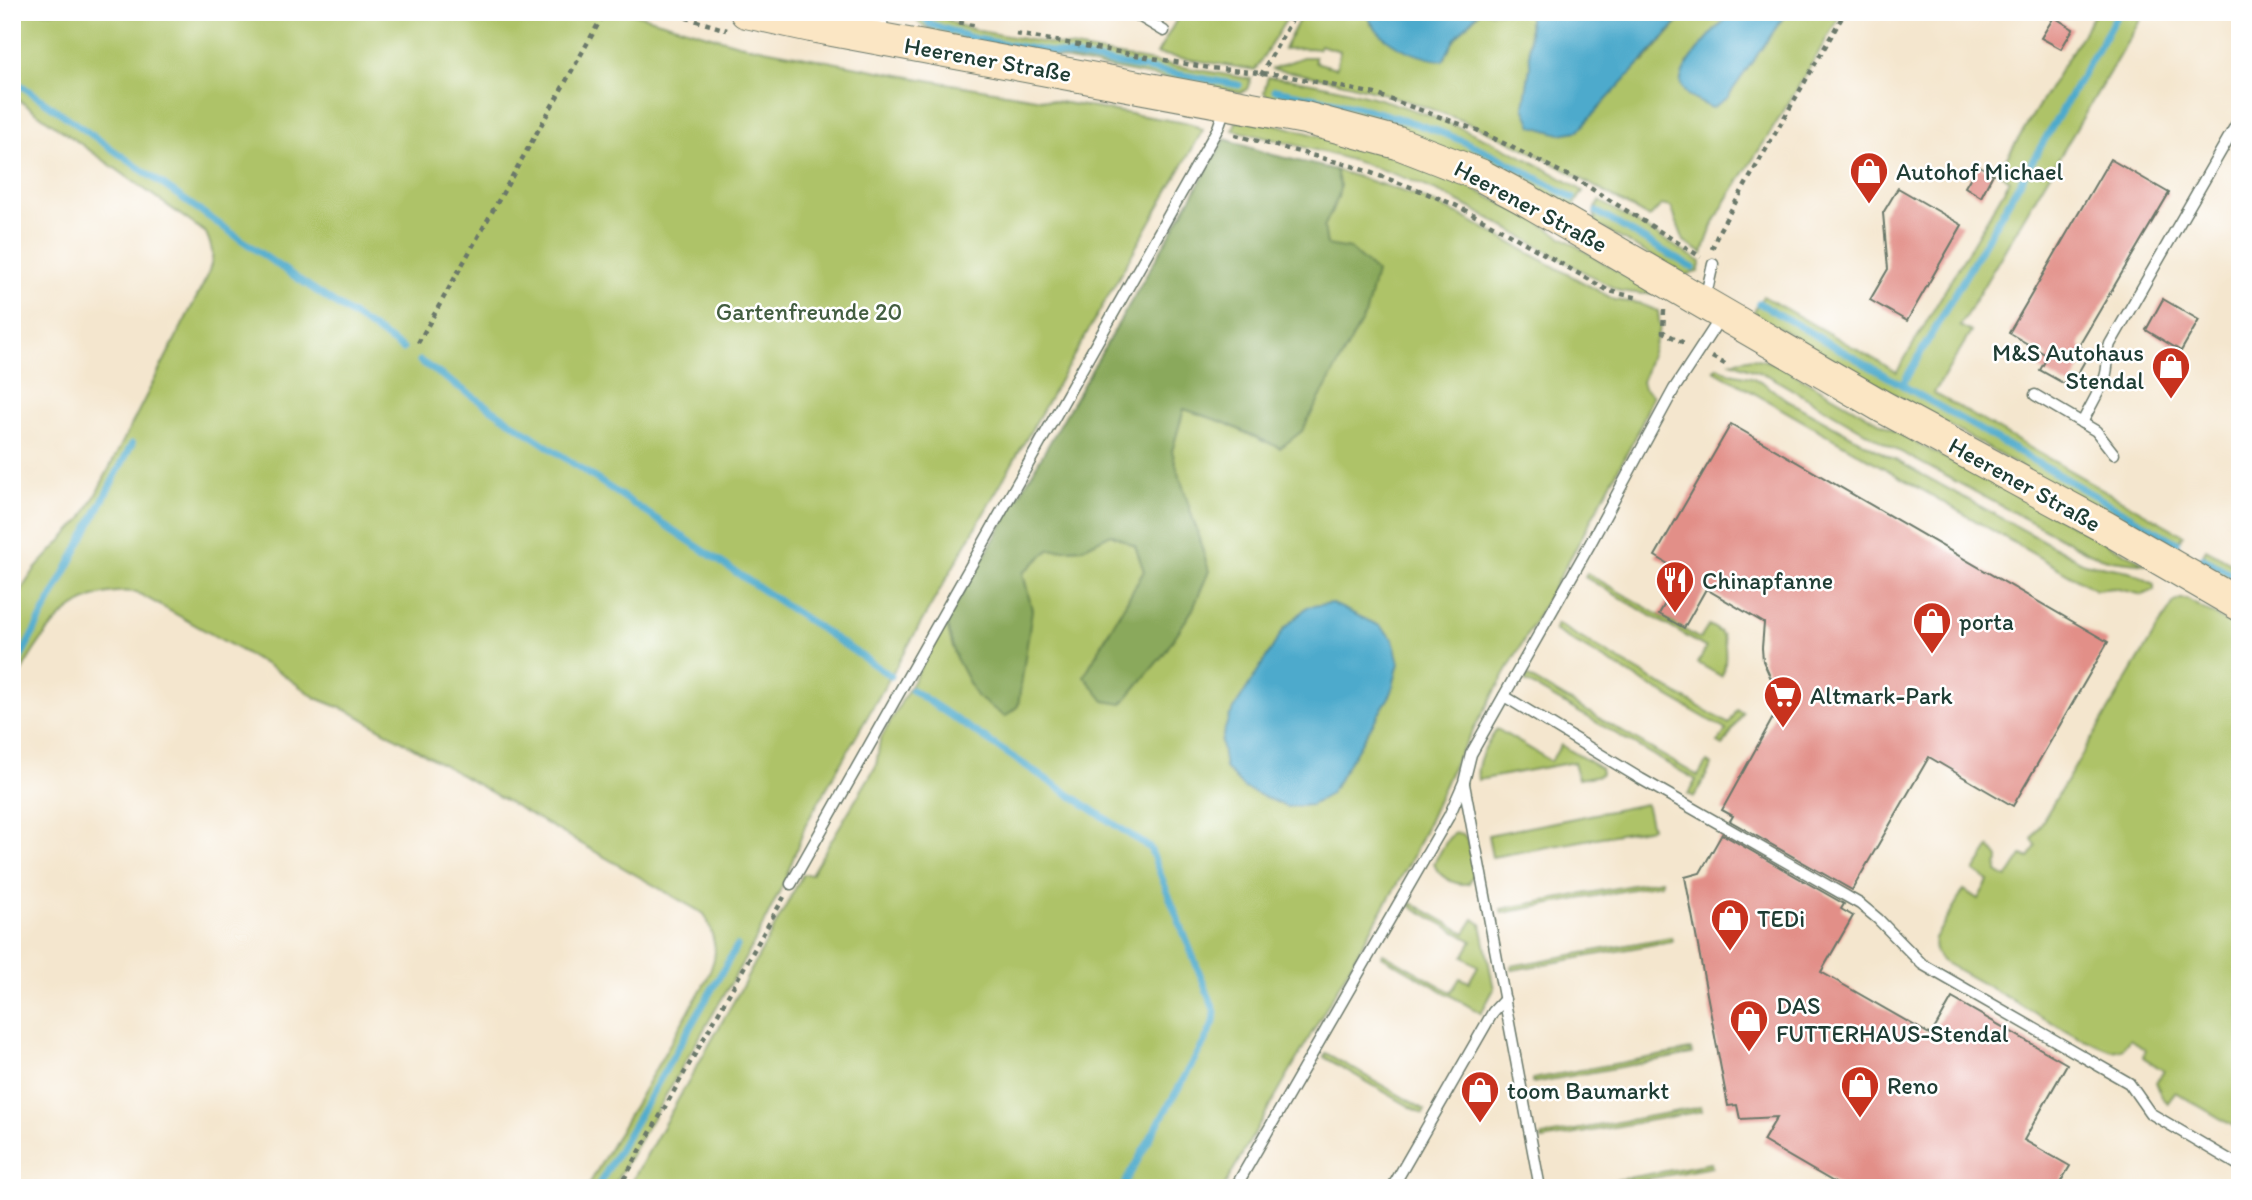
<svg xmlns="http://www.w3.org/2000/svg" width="2252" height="1200" font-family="Itim,sans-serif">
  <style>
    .green { fill: #aec367; stroke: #66804e; stroke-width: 2 }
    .forest { fill: #8aa95c; stroke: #547348; stroke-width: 2 }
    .water { fill: #4eaacc; stroke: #367480; stroke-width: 2 }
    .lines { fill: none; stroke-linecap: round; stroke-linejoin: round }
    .stream { stroke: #4eaacc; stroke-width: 7 }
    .building { fill: #e28f88 }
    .service-casing { stroke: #6a786a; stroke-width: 13 }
    .minor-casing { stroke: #6a786a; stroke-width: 25 }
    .secondary-casing { stroke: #6a786a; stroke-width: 34 }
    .path { stroke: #6a786a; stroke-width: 4.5; stroke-dasharray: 5 5; stroke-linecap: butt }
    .service { stroke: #fff; stroke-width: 10 }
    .minor { stroke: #fff; stroke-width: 23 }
    .secondary { stroke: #fbe6c4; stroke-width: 32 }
    .labels { text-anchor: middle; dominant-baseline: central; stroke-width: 5; stroke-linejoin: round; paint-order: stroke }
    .street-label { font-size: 24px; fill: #1f3d34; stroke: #fff }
    .poi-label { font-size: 24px; fill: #1f3d34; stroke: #fff; text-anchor: start }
    .park-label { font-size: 24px; fill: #435e41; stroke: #fff }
  </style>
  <rect width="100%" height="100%" fill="#fff"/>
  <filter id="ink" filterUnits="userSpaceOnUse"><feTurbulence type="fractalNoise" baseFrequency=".0143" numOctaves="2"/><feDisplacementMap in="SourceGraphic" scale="14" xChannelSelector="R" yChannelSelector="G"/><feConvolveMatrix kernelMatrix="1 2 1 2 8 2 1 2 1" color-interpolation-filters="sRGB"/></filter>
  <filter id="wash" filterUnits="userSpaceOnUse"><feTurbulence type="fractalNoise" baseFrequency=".00686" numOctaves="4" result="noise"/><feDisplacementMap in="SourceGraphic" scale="28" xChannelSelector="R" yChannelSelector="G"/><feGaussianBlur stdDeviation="1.57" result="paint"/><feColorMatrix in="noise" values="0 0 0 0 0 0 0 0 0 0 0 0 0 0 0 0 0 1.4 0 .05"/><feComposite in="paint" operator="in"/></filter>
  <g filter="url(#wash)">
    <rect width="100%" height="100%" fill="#f4e6ce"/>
    <g class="green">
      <path d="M12 12H629L738 44 921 79 1192 124 1203 130 806 824 785 880 754 943 612 1188H587L706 981C715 959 718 954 711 931 709 924 708 920 704 914L351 712 316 698 281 673 136 592C69 586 40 637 12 689V604L35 569 82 519 95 496 206 279C214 259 215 253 206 233L12 95Z"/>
      <path d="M911 12H936L955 24 979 31 1251 79 1247 89 1241 93 943 36 920 24Z"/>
      <path d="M1181 12H1291L1255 70 1157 54Z"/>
      <path d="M1303 12H1366L1371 24 1443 61 1455 38 1479 12H1529L1530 67 1524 107 1644 62 1687 12H1732L1688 63 1712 107 1727 98 1787 12H1842C1815 59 1788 106 1759 150 1738 183 1712 216 1703 254L1684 241 1671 207 1661 205 1649 218C1593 186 1537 151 1478 127 1412 100 1342 79 1271 69L1303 57H1315V62L1336 68 1340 51 1320 45 1318 49 1308 48 1284 49Z"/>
      <path d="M2096 12H2145L1960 326 1971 332 1934 393 2183 535 2174 550 2162 548 1753 313 1763 296 1897 372 2010 180 1998 172Z"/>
      <path d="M1268 77C1375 87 1492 134 1583 191L1574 206 1571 208 1267 96 1264 92Z"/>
      <path d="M1249 117 1429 166 1536 221 1653 293 1643 294 1620 291C1561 262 1506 225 1447 196 1380 164 1305 147 1233 130L1236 122Z"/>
      <path d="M1336 170 1417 196 1462 216 1615 300 1638 303 1658 311 1660 328 1642 382 1644 388 1653 396 1636 436 1577 546 1453 766 1412 858 1223 1188H628L743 985 803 874H811L876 766 880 740 946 622 956 658 1032 610 1023 573 1049 550 1083 548 1111 534 1135 545 1144 571 1098 650 1122 704 1163 655 1193 609 1198 532 1186 503 1172 451 1184 409 1223 422 1264 442 1350 249 1327 246 1324 227 1338 197 1340 187Z"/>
      <path d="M1600 201 1701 262 1698 272 1685 275 1596 224 1594 212Z"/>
      <path d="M1753 358 1775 363 1898 433 2146 564 2111 560 2091 554 1882 442 1769 376 1731 362Z"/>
      <path d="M1718 367 1730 373 1751 377 1762 382 1790 402 1866 444 2084 563 2129 571 2154 584V590L2143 595 2114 588 2096 590 1714 370Z"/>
      <path d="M2206 549 2240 568V592L2198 564Z"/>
      <path d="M1587 573 1700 639 1709 625C1714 628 1720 631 1723 636 1726 645 1727 670 1721 676L1698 663 1706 648 1585 577Z"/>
      <path d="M2180 599H2186L2240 630V1130L2175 1092 2168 1103 2162 1097 2156 1082 2164 1071 2143 1057 2145 1050 2130 1039 2122 1049 2113 1051 2107 1049 2076 1036 1944 962C1935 955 1933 949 1935 938L1964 890 1978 899 1988 881 1974 871 1990 847 1998 858 1997 872 2007 878 2022 855 2029 858 2036 846 2032 839 2155 632 2174 603Z"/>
      <path d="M1557 624 1729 724 1737 710 1743 713 1723 746 1718 743 1726 730 1554 630Z"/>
      <path d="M1527 676 1698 776 1707 762 1712 765 1694 797 1688 794 1696 780 1525 681Z"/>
      <path d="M1497 729 1551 761 1561 745 1600 768 1601 773 1600 775 1578 779 1574 762 1478 780C1475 760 1487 745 1497 729Z"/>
      <path d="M1646 804 1652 828 1492 857 1488 835Z"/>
      <path d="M1454 833 1463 834 1467 839 1474 874 1469 883C1456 887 1437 876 1434 863L1448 839Z"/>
      <path d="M1661 880V884L1502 913 1501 909Z"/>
      <path d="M1412 903 1465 933 1474 919 1481 924 1494 989 1481 1013 1382 956 1383 953 1451 992 1460 978 1469 982 1478 966 1463 957 1472 941 1410 906Z"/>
      <path d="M1671 937 1672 941 1512 970 1511 966Z"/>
      <path d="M1691 1050 1692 1054 1532 1083V1079Z"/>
      <path d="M1326 1053 1425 1110 1423 1114 1324 1057Z"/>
      <path d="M1701 1107 1702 1111 1542 1140V1136Z"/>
      <path d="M1711 1163 1712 1167 1599 1188H1573Z"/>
    </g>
    <path class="forest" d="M1225 139 1269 154 1336 170 1340 187 1338 197 1324 227 1327 245 1350 249 1376 272 1366 313 1302 431 1280 448 1223 422 1184 409 1172 451 1209 571 1193 609 1163 655 1122 704 1104 701 1084 676 1144 571 1135 546 1111 534 1083 548 1049 550 1023 573 1032 610 1018 706 1005 717 976 696 956 658 946 622Z"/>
    <g class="water">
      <path d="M1366 12H1479L1455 38 1443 61C1413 56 1378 43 1366 12Z"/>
      <path d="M1529 12H1687L1578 131 1560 134 1532 126 1524 107 1530 67Z"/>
      <path d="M1732 12H1787L1727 98 1712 108C1700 102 1685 98 1681 85 1676 68 1720 25 1732 12Z"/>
      <path d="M1331 603 1380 626 1393 639 1399 663 1391 694 1330 794 1311 805 1287 807 1244 788 1225 768 1221 741 1229 717 1284 629 1307 607Z"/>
    </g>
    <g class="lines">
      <g class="stream">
        <path d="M920 12 930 24 976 39 1239 85"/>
        <path d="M12 79 276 264 403 349"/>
        <path d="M1275 90C1346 103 1417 119 1483 150 1513 164 1543 182 1573 198"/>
        <path d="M1597 212 1693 268"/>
        <path d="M1759 303 2177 543"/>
        <path d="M420 361 891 676"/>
        <path d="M1902 385 2119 12"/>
        <path d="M2203 558 2240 579"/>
        <path d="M12 674 132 444"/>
        <path d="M912 690 1150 848 1215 1012 1214 1022 1205 1041 1122 1188"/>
        <path d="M597 1188 737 946"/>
      </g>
    </g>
    <g id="blocks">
      <g class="building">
        <path d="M2054 17 2073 29 2061 49 2041 38Z"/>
        <path d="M2110 159 2169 193 2080 344 2086 359 2070 387 2040 370 2048 356 2009 333Z"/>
        <path d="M1978 165 1993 174 1981 197 1965 187Z"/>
        <path d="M1898 188 1962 225 1907 321 1870 300 1888 269 1883 213Z"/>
        <path d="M2163 299 2199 320 2181 351 2146 330Z"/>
        <path d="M1731 424 2108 642 2013 806 1929 757 1852 890 1730 821 1733 816 1722 810 1785 696 1772 681 1763 661 1762 648 1764 623 1706 589 1684 628 1659 614 1683 573 1655 556Z"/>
        <path d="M1722 834 1844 904 1841 909 1853 916 1821 972 1931 1035 1952 998 2067 1064 2024 1140 2070 1166 2057 1188H1844L1763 1141 1777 1117 1740 1119 1737 1105 1728 1106 1685 877 1700 873Z"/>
      </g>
    </g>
  </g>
  <g filter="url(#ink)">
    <use href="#blocks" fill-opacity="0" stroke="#6a786a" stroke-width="2"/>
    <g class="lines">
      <g class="service-casing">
        <g id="service">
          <path d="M1132 12 1164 31"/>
          <path d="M1705 299 1713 264"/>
          <path d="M2035 395 2096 431 2114 454"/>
          <path d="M2082 423C2089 408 2099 393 2105 377 2109 366 2106 356 2110 344L2240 118"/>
          <path d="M1504 696 1641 779 1860 904 1878 919 1922 964 2129 1083 2150 1113 2240 1166"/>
          <path d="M1464 784 1540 1188"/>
          <path d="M791 884 1218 128 1226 105"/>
          <path d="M1235 1188 1449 816 1464 782 1471 754 1590 544 1674 389 1721 317"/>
          <path d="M1392 1188 1493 1012 1505 999"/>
        </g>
      </g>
      <g class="minor-casing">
        <path id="minor" d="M872 38 878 12"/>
      </g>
      <g class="secondary-casing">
        <path id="secondary" d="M746 12 811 26 1305 118 1398 143 1480 175 1523 198 1883 407 2105 527 2240 605"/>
      </g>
      <g class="path">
        <path d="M667 12 727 30"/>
        <path d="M942 12 957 22 977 26"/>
        <path d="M1016 34 1210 68 1282 75 1375 94 1477 130 1579 181 1701 257"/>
        <path d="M1261 75 1296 12"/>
        <path d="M1235 135 1352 166 1416 189 1455 205 1504 231 1609 291 1639 298"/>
        <path d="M1712 249 1719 231 1845 12"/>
        <path d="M1664 310 1663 332 1686 344"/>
        <path d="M418 343 605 12"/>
        <path d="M1712 357 1725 364"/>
        <path d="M619 1188 784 897"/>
      </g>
      <use href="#service" class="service"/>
      <use href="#minor" class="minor"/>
      <use href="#secondary" class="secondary"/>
    </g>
  </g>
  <defs>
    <g id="shop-pin" transform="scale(2.0125)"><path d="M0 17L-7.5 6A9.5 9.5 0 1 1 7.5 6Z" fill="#c8321e" stroke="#fff"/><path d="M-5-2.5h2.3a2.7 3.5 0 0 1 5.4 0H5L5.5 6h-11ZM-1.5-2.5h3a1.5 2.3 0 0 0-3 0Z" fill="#fff"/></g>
    <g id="restaurant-pin" transform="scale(2.0125)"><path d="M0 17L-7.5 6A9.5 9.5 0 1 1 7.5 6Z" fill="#c8321e" stroke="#fff"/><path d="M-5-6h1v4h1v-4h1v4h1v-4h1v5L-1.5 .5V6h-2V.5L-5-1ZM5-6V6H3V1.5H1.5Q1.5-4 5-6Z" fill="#fff"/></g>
    <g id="supermarket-pin" transform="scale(2.0125)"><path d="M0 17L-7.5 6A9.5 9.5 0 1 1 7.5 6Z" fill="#c8321e" stroke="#fff"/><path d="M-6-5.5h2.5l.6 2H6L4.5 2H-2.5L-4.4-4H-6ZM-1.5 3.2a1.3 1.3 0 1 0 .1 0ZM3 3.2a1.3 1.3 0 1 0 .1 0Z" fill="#fff"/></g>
  </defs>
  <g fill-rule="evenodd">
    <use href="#shop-pin" x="1869" y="171"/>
    <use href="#shop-pin" x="2171" y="366"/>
    <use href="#restaurant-pin" x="1675" y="580"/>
    <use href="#shop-pin" x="1932" y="621"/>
    <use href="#supermarket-pin" x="1783" y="695"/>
    <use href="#shop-pin" x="1730" y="918"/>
    <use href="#shop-pin" x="1749" y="1019"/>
    <use href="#shop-pin" x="1860" y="1085"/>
    <use href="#shop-pin" x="1480" y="1090"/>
  </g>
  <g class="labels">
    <g class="street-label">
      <text transform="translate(988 59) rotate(10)">Heerener Straße</text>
      <text transform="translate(1531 206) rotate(28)">Heerener Straße</text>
      <text transform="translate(2025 484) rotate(29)">Heerener Straße</text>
    </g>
    <g class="poi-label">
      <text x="1896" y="171">Autohof Michael</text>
      <text x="2144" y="352" text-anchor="end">M&amp;S Autohaus<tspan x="2144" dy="28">Stendal</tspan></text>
      <text x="1702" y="580">Chinapfanne</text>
      <text x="1959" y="621">porta</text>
      <text x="1810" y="695">Altmark-Park</text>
      <text x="1757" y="918">TEDi</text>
      <text x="1776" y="1005">DAS<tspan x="1776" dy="28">FUTTERHAUS-Stendal</tspan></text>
      <text x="1887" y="1085">Reno</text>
      <text x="1507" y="1090">toom Baumarkt</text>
    </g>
    <g class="park-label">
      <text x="809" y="311">Gartenfreunde 20</text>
    </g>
  </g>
  <rect width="2252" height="1200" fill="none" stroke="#fff" stroke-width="42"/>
</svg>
